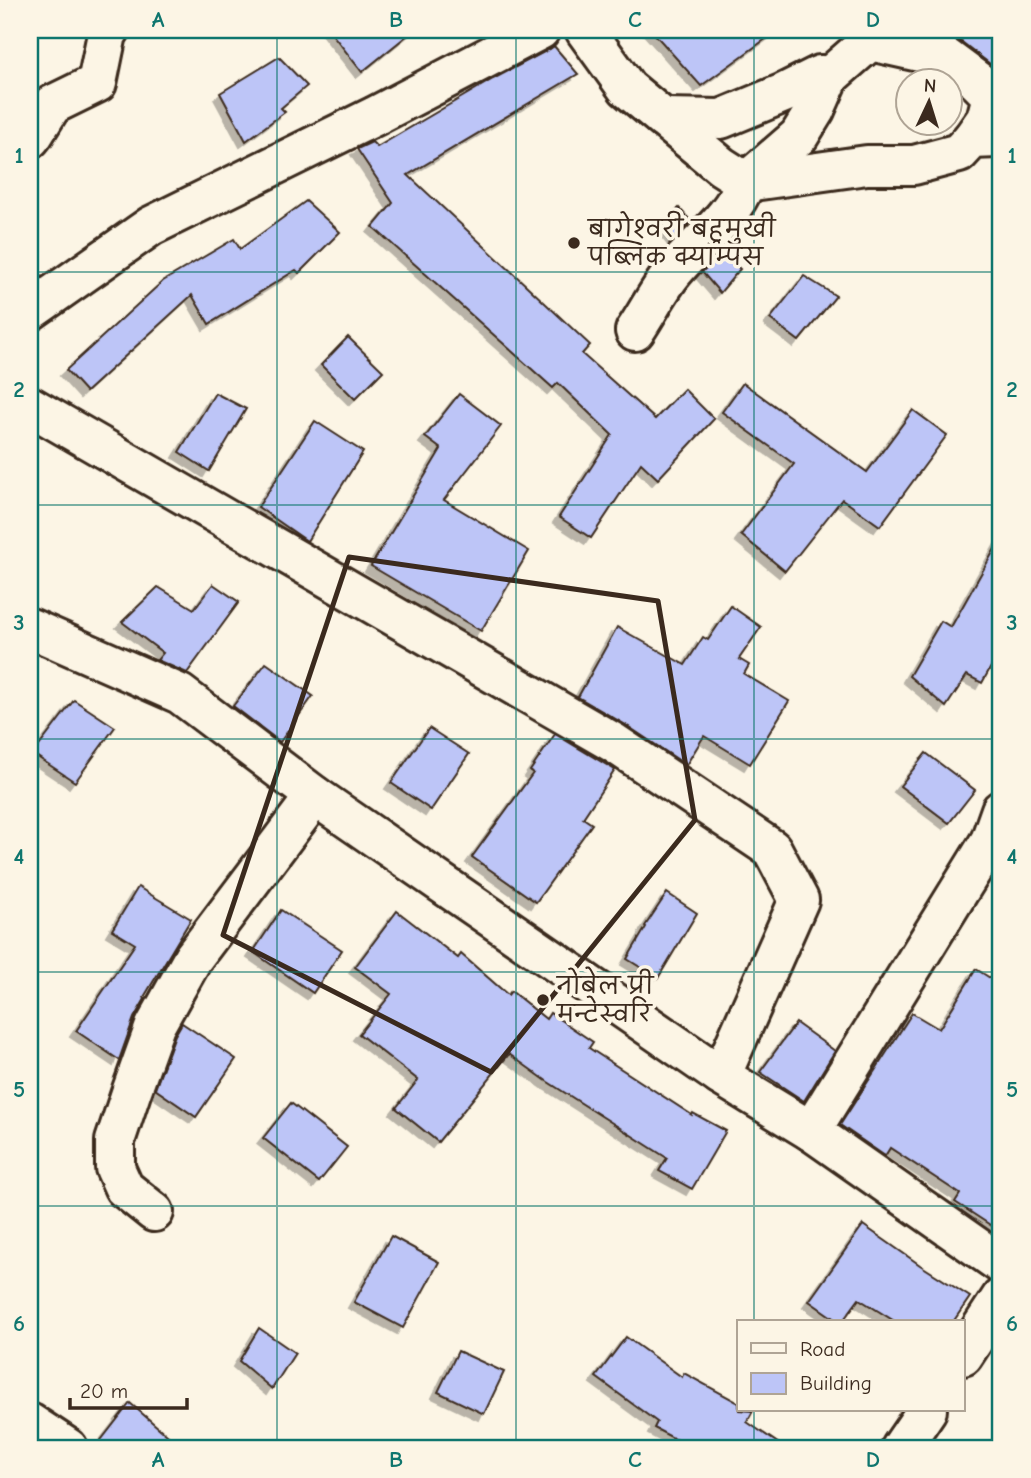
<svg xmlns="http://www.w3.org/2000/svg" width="1031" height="1478" font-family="'Comic Neue','Playpen Sans Deva',sans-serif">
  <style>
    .building { fill: #bdc5f7; stroke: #3b2a1e; stroke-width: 2; filter: url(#shadow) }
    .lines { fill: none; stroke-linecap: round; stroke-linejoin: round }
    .street-casing { stroke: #3b2a1e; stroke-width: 44 }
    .street { stroke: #fcf5e5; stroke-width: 38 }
    .marked { fill: none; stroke: #3b2a1e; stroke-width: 5; stroke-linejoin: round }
    .grid { fill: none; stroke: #0f766e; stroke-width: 2; stroke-opacity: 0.55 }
    .poi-dot { fill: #3b2a1e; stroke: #fcf5e5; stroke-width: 2.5 }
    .labels { text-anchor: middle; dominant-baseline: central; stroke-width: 7; stroke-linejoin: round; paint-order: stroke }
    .poi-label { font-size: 24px; fill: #3b2a1e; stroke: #fcf5e5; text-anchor: start }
    .neatline { fill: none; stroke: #0f766e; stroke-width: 2.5 }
    .grid-label { font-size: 23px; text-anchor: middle; font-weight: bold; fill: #0f766e }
  </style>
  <defs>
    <filter id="shadow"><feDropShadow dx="-6" dy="6" stdDeviation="0" flood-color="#0004"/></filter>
  </defs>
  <rect width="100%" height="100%" fill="#fcf5e5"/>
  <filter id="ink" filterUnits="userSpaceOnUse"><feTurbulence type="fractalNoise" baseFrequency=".0143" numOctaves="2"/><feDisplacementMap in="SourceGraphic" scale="14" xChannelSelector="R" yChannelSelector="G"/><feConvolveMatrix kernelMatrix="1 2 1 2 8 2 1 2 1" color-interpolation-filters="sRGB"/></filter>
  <g filter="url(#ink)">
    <g class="building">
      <path d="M329 30H414L362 72Z"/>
      <path d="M651 30H778L701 86Z"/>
      <path d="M920 30H1001V74L990 64 959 40 951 37Z"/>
      <path d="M554 46 578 74 408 175 590 345 582 354 655 419 684 389 714 419 658 479 641 463 591 538 559 517 612 435 558 383 553 388 373 227 393 203 357 149 372 142 377 147 493 79 550 49Z"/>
      <path d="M279 57 307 86 281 108 285 112 246 141 220 93Z"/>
      <path d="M306 201 340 232 299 273 296 270 209 324 192 295 86 392 66 370 163 281 234 239 240 249Z"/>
      <path d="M679 208 691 221 674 239 662 224Z"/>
      <path d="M722 252 740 269 720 293 702 272Z"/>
      <path d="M804 276 836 296 799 341 770 319Z"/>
      <path d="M348 337 383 371 355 399 321 365Z"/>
      <path d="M743 383 867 472 913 410 947 435 880 526 842 499 785 571 741 535 794 464 722 412Z"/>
      <path d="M215 393 246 409 209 471 179 452Z"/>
      <path d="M459 394 501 426 444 500 529 551 481 631 371 566 441 449 425 437Z"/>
      <path d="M315 421 363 452 307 541 258 507Z"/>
      <path d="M1001 538V649L982 683 967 675 946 707 909 676 941 621 951 627Z"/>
      <path d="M213 584 239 602 187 673 157 660 163 653 122 622 158 587 194 609Z"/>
      <path d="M731 606 761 627 739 659 749 665 744 674 789 701 750 764 704 736 686 765 626 725 578 697 617 627 685 665 703 637 708 640Z"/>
      <path d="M266 663 313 696 280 742 233 706Z"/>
      <path d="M74 700 115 727 75 782 33 754Z"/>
      <path d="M429 728 469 754 431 810 391 783Z"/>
      <path d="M555 734 615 770 583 818 592 824 536 902 472 857 533 773 530 771Z"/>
      <path d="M926 753 975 790 949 823 900 786Z"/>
      <path d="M138 887 191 919 144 997 145 999 134 1018 119 1060 76 1031 135 944 112 930Z"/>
      <path d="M667 893 697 913 658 978 627 959 646 927 645 926Z"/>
      <path d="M281 910 342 950 313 993 253 952Z"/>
      <path d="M397 911 458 958 461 954 508 995 511 991 546 1019 550 1013 593 1042 589 1048 692 1115 693 1113 726 1131 692 1189 659 1171 667 1158 548 1082 509 1054 438 1142 396 1108 418 1080 359 1034 391 994 355 967Z"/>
      <path d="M976 969 1001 985V1232L955 1202 960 1194 890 1148 885 1156 840 1125 912 1013 939 1029Z"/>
      <path d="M182 1023 236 1059 196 1117 155 1089 175 1035Z"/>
      <path d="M796 1023 835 1051 804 1101 760 1072Z"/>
      <path d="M291 1103 347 1147 319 1182 263 1138Z"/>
      <path d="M863 1225 920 1265 970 1297 953 1322H896L859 1299 842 1322H839L809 1301Z"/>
      <path d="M391 1236 439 1262 403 1328 354 1302Z"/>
      <path d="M259 1328 295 1353 272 1389 239 1361Z"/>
      <path d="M626 1337 682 1377 684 1373 739 1403V1410L753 1411 747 1422 785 1448H692L654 1428 657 1422 596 1377Z"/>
      <path d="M458 1351 504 1372 484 1414 438 1392Z"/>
      <path d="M130 1403 182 1448H95Z"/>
    </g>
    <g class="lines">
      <g class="street-casing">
        <g id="street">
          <path d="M585 30 627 88 721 166 746 182C731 219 698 242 674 271 659 289 648 312 635 331"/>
          <path d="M663 118 721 119 784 93 820 75 830 76"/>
          <path d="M30 139 34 134 52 105 97 83 107 34 110 30"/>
          <path d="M746 182 799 136 815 110 830 76 870 41 946 58 977 81 992 96 986 119 972 139"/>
          <path d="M746 182 867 165H914L959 153 972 139 998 138"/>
          <path d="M30 311 151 226 375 116 540 30"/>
          <path d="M30 406 614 743 772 849 799 900 721 1076"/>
          <path d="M30 628 180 694 315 796 721 1076 811 1131 1001 1264"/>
          <path d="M811 1131 990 841 1001 810"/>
          <path d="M154 1212 124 1188 115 1168V1141L132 1090 155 1026 193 958 315 796"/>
          <path d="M963 1356 1001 1298"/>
          <path d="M30 1423 68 1448"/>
          <path d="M901 1448 927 1410"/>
        </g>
      </g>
      <use href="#street" class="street"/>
    </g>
  </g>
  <path class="marked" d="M349 557 658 601 695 820 491 1072 223 935Z"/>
  <path class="grid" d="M277 30V1448M516 30V1448M754 30V1322M30 272H1001M30 505H1001M30 739H1001M30 972H1001M30 1206H1001M754 1410V1448"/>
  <g class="poi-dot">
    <circle cx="574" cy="243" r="7"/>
    <circle cx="543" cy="1000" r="7"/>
  </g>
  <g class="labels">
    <g class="poi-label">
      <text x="588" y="229">बागेश्वरी बहुमुखी<tspan x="588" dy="28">पब्लिक क्याम्पस</tspan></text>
      <text x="557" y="986">नोबेल प्री<tspan x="557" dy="28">मन्टेस्वरि</tspan></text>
    </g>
  </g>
  <rect width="1031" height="1478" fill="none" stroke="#fcf5e5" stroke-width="77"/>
  <rect x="737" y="1320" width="228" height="91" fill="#fcf5e5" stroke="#afa495" stroke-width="2"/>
  <rect x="751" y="1343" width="35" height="10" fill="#fcf5e5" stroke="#afa495" stroke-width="2"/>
  <text x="800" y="1356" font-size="21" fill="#3b2a1e">Road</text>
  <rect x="751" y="1373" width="35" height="21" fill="#bdc5f7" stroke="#afa495" stroke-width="2"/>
  <text x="800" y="1390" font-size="21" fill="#3b2a1e">Building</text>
  <g transform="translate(929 102) rotate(4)"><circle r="33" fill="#fcf5e5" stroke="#afa495" stroke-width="2"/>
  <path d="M0-5L12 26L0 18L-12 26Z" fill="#3b2a1e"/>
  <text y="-10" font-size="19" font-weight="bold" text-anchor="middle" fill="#3b2a1e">N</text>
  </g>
  <path d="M70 1398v10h117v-10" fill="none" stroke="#3b2a1e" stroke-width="3.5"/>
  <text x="80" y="1398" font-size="21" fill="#3b2a1e" stroke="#fcf5e5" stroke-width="5" paint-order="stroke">20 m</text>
  <rect x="38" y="38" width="954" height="1402" class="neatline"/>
  <g class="grid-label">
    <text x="158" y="27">A</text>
    <text x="396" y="27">B</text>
    <text x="635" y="27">C</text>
    <text x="873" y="27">D</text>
    <text x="19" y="163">1</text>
    <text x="1012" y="163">1</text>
    <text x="19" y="397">2</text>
    <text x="1012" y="397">2</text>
    <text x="19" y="630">3</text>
    <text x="1012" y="630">3</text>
    <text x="19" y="864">4</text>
    <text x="1012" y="864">4</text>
    <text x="19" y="1097">5</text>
    <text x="1012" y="1097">5</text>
    <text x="19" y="1331">6</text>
    <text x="1012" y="1331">6</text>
    <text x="158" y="1467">A</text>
    <text x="396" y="1467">B</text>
    <text x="635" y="1467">C</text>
    <text x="873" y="1467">D</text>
  </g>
</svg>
